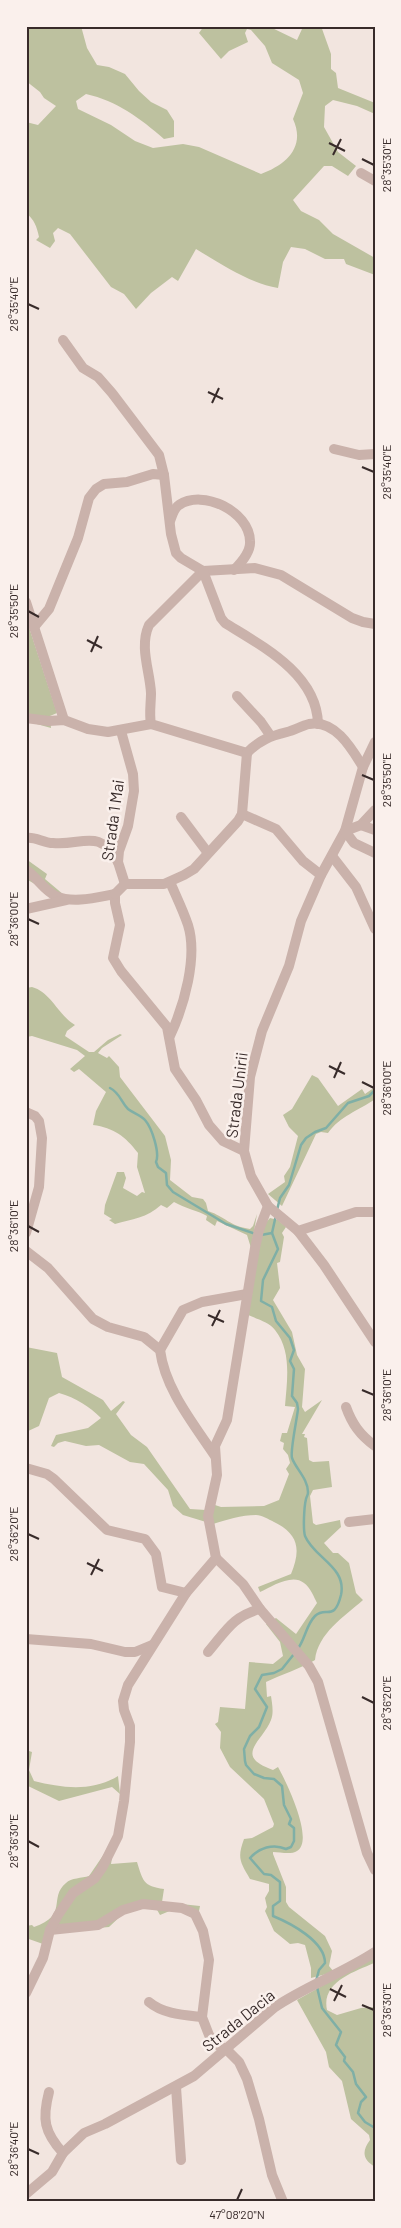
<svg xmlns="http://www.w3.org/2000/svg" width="401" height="2228" font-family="Barlow,sans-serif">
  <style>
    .green { fill: #bdc19f }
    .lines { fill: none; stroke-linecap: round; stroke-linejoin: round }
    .stream { stroke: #7fafa6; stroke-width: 2.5 }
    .minor { stroke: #cab2ab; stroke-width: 10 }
    .ticks { fill: none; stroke: #382b2a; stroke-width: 2 }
    .labels { text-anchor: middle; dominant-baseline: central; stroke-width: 5; stroke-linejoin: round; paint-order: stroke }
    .street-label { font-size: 16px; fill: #382b2a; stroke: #faf0ec }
    .neatline { fill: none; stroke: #382b2a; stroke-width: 2 }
    .ticks-label { font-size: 12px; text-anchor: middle; fill: #382b2a }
  </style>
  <rect width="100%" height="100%" fill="#f2e5df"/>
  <g class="green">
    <path d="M26 26H81L87 48 97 65 109 67 125 74 139 91 151 102 167 110 174 121V137L164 139C140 118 117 101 86 94L76 101 78 109 111 125 135 141 153 148 183 144 199 147 261 174C286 165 306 147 293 119L303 93 299 80 272 63 265 46 251 30 247 29 245 33 248 42 229 51 221 59 199 33 204 26H268L297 40 302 29 300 26H321L331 54V69L336 73 338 88 375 103V114L357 106 333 100 325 106 324 127 338 152 356 166 348 176 332 166H324L293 200 301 211 319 220 333 234 375 258V275L346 264 344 259H325L305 249 291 247 283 262 278 288C249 283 221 264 196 249L178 281 172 277 151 293 136 309 124 294 111 287 70 234 58 228 53 233 55 241 50 248 36 240 39 237C37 227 34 219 26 213V122L38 125 56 106 44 98 40 92 26 81Z"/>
    <path d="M26 618 57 713 50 716 51 728 26 721Z"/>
    <path d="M26 859 47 874 45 879 64 895 42 888 26 879Z"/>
    <path d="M32 987C51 992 58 1015 75 1025L67 1031 65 1036 89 1052H94L108 1040 120 1034 122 1035 102 1048 98 1053 107 1058 109 1056 119 1067 120 1077 165 1136 171 1160 170 1180 192 1197 203 1199 206 1203 208 1211C226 1217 229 1226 250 1229L253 1226 257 1214 251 1248 247 1235 217 1221 215 1226 206 1220 207 1216C199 1211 184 1208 174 1202L167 1208 161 1205C147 1218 132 1219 115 1224L109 1220 112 1219 104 1214 105 1205 117 1172H124L126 1178 123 1188 137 1196 142 1192 145 1193 137 1167 138 1153C125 1136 114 1128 93 1125L96 1111 106 1092 79 1069 74 1072 70 1069 85 1056 77 1050 32 1036 26 1037V988Z"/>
    <path d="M312 1075 318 1078 338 1106 362 1089 365 1094 375 1087V1099C358 1111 340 1116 328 1133L321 1132 316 1134 282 1206 268 1194 285 1182 284 1176 290 1167 298 1136 289 1127 283 1115 292 1109Z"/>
    <path d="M270 1218 278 1220 286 1227 282 1233 284 1237 280 1262 277 1263 280 1288 273 1300 292 1332 297 1355 305 1369 302 1407 305 1412 322 1400 302 1434H305L304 1437 307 1438 309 1460 313 1462 329 1461 332 1487 313 1490 310 1496 313 1523 316 1525 340 1520 341 1527 324 1543 333 1553H338L349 1563 356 1593 363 1600C344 1617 318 1633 315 1660 300 1669 282 1674 266 1682L267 1697 271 1696C272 1703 274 1713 271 1720 262 1742 233 1756 273 1770L278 1767C286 1781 315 1841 297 1851 291 1855 280 1852 273 1852V1854L286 1887V1902L289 1907 325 1936 332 1951 329 1966 334 1972 311 1978V1968L305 1945 298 1943 290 1944 274 1931 265 1911 267 1907 265 1898 269 1891V1884L250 1879C240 1862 237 1858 244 1839L252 1838 273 1827 274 1824 264 1799 230 1767 220 1748 221 1732 215 1724 218 1722 220 1707 245 1709 249 1662 273 1664 283 1656 280 1642 266 1624 276 1618 296 1634 317 1603C314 1597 310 1587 304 1583 292 1573 271 1587 260 1592L258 1587 291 1574C301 1550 299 1534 274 1522 268 1519 262 1515 256 1515 242 1515 225 1520 213 1524L212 1512 215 1505 221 1507 264 1506 279 1500 289 1474 286 1469 290 1463 288 1455 283 1449 284 1443 280 1441 282 1433H287L295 1407 285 1406C287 1381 292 1351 275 1330 269 1322 257 1319 248 1315L263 1226Z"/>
    <path d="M26 1347 57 1353 62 1377 103 1400 111 1411 123 1401 125 1402 116 1414 131 1435 147 1447 190 1509 206 1510V1522L183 1515 173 1506 168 1490 144 1464 130 1462 99 1445 86 1446 65 1441 58 1443 54 1447 51 1446 56 1435 88 1428 101 1418C89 1406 76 1398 59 1393L49 1398 39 1426 26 1432Z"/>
    <path d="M26 1750 32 1752 29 1770 34 1781C62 1788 92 1792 118 1776L120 1794 112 1787 59 1801 26 1785Z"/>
    <path d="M104 1854 112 1858 111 1864 137 1862C143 1881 143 1886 164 1889L162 1902 200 1906 199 1911 187 1913 172 1910 160 1915 156 1908 153 1907 126 1911 109 1927 55 1932 43 1944 26 1938V1926L32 1925 34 1927C69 1915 48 1898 66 1883 71 1878 82 1878 89 1876Z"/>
    <path d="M375 1956 374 1963C354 1972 321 1982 327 2010L337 2015 361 2008 375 2007V2167C362 2159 362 2151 370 2140L369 2135 351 2119 342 2081 329 2067 326 2052 297 2000Z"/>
  </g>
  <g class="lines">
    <g class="stream">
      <path d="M110 1088C120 1093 121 1102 128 1109 133 1113 141 1115 145 1120 152 1128 160 1153 156 1162L158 1167 166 1173 167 1185 173 1192 226 1224 256 1234"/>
      <path d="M277 1210 280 1198 289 1185 301 1145 306 1138 315 1132 326 1128 348 1103 369 1096 375 1090"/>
      <path d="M276 1215 272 1233 278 1249 263 1280 261 1301 272 1307 276 1321 290 1338 294 1350 290 1361 294 1369 292 1396 297 1403 298 1409C297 1419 290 1451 292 1458 296 1469 308 1479 308 1492 308 1496 307 1495 306 1499 304 1507 303 1529 305 1536 314 1558 347 1567 341 1595 334 1623 326 1605 315 1616 306 1625 305 1640 297 1650"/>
      <path d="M261 1235 272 1233"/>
      <path d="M294 1654 282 1669 274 1673 262 1675 255 1689 267 1707 259 1727 250 1736 244 1749 245 1761 246 1765 254 1774 264 1778 274 1779 282 1786 284 1805 291 1819 289 1824 294 1828V1841L291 1847 286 1849C273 1843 259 1848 250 1858L264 1874 271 1875 280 1882V1901L273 1906V1916C290 1923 325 1941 325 1963L319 1970 316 1981"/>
      <path d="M317 1987 322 2008 341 2032 336 2045 345 2057 344 2061 353 2072 356 2084 366 2097 361 2102 358 2113 365 2122 375 2128"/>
      <path d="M375 2151V2155"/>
    </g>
    <g class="minor">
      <path d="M361 173 375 181"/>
      <path d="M63 340 83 368 98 377 112 393 159 455 164 475 171 534 176 553 181 558 203 571 255 568 281 575 352 618 363 622 375 624"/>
      <path d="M334 449 359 455 375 454"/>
      <path d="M170 521C172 516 174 508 179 505 203 489 249 511 250 541 251 552 241 563 234 570"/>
      <path d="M203 571 149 625C139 647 150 671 151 693 151 703 149 714 151 724L247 753"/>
      <path d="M203 571 221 618 225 623C262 646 317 674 318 724"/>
      <path d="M26 602 64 720"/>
      <path d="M34 627 49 609 78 538 89 498 96 489 104 484 127 482 153 474 164 475"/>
      <path d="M237 696 261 722 270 735"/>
      <path d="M26 718 49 721 64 720 88 729 108 732 151 724"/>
      <path d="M121 731 133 774 134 791 128 826 119 851 118 862 125 884"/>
      <path d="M375 742 363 767 345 831 321 875 301 921 289 966 262 1031 250 1077 244 1151 251 1176 268 1206 298 1231 356 1212H375"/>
      <path d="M247 753C259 740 271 736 287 732 295 730 301 726 309 724 335 719 352 749 363 767"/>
      <path d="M375 810 361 825 345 831 354 843 375 853"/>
      <path d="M242 814 276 829 303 861 321 875"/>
      <path d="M181 817 208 853"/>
      <path d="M361 825 375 830"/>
      <path d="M26 838C35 836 43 843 53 843 82 846 99 827 118 862"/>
      <path d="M332 856 356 887 375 929"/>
      <path d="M26 870C37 877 44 891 56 896 73 904 98 897 115 894V903L120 925 113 958 121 971 167 1027 175 1069 196 1100 209 1125 223 1141 244 1151"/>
      <path d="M170 882C176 896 183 910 188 925 198 957 184 1006 170 1036"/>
      <path d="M115 894 125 884H164L184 875 194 869 238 821 242 814 247 753"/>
      <path d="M26 909 66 900"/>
      <path d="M26 1112 35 1116 39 1121 42 1138 39 1187 26 1233"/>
      <path d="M298 1231 324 1265 375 1342"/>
      <path d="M26 1251 48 1268 93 1319 108 1327 144 1337 160 1350C165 1389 193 1423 215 1456"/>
      <path d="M160 1350 183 1310 202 1302 247 1294"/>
      <path d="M346 1407C352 1424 360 1435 375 1446"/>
      <path d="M26 1468 47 1474 54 1479 107 1530 145 1539 156 1554 162 1587 186 1593"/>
      <path d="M349 1522 375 1519"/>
      <path d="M216 1558 243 1584 260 1609 309 1666 318 1682 367 1853 375 1870"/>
      <path d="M26 1639 91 1644 125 1652H135L152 1645"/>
      <path d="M208 1652C226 1631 233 1616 260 1609"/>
      <path d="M50 1930 98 1925 123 1910 143 1904 182 1908 195 1914 203 1931 209 1960 202 2017 209 2035 216 2044 227 2050 239 2062 247 2079 259 2119 272 2175 283 2202"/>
      <path d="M26 1993 43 1958 50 1930 58 1915 73 1893 95 1878 102 1868 118 1836 124 1801 130 1742V1726L124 1710 123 1701 128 1685 186 1593 216 1558 208 1516 217 1475 215 1446 227 1420 255 1248 259 1230 268 1206"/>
      <path d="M149 2002C163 2014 184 2015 202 2017"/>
      <path d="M176 2087 181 2160"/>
      <path d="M49 2092C42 2119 44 2132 63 2153"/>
      <path d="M26 2194 52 2172 63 2153 84 2133 105 2124 194 2076 275 2007C306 1986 343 1973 375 1952"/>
    </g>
  </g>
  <path class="ticks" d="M329 143 345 151M333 155 341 139M362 159 374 165M28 304 39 309M208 392 223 399M212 403 219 388M362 467 374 472M28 611 39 617M87 640 102 648M91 652 98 636M362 775 374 780M28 919 39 924M329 1066 345 1074M334 1078 341 1062M362 1082 374 1088M28 1226 39 1232M208 1315 224 1322M212 1326 220 1310M362 1390 374 1395M28 1534 39 1539M87 1563 103 1571M91 1575 99 1559M362 1697 374 1703M28 1841 39 1847M330 1989 346 1997M334 2001 342 1985M362 2005 374 2010M28 2149 39 2154M237 2200 242 2189"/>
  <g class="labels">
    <g class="street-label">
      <text transform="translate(112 820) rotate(-82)">Strada 1 Mai</text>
      <text transform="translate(236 1095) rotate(-83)">Strada Unirii</text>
      <text transform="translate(238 2020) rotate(-39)">Strada Dacia</text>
    </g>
  </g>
  <rect width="401" height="2228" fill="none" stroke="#faf0ec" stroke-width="55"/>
  <rect x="28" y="28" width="346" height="2172" class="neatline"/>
  <g class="ticks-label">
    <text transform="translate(387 165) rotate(-90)" y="4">28°35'30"E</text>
    <text transform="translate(14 304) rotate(-90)" y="4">28°35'40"E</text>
    <text transform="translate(387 472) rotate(-90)" y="4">28°35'40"E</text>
    <text transform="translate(14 611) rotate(-90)" y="4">28°35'50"E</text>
    <text transform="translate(387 780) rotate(-90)" y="4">28°35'50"E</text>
    <text transform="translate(14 919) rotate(-90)" y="4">28°36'00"E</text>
    <text transform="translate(387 1088) rotate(-90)" y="4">28°36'00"E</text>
    <text transform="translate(14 1226) rotate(-90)" y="4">28°36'10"E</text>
    <text transform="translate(387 1395) rotate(-90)" y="4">28°36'10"E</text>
    <text transform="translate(14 1534) rotate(-90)" y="4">28°36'20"E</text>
    <text transform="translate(387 1703) rotate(-90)" y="4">28°36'20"E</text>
    <text transform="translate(14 1841) rotate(-90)" y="4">28°36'30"E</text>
    <text transform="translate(387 2010) rotate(-90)" y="4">28°36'30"E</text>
    <text transform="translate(14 2149) rotate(-90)" y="4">28°36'40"E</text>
    <text x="237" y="2219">47°08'20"N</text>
  </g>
</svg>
